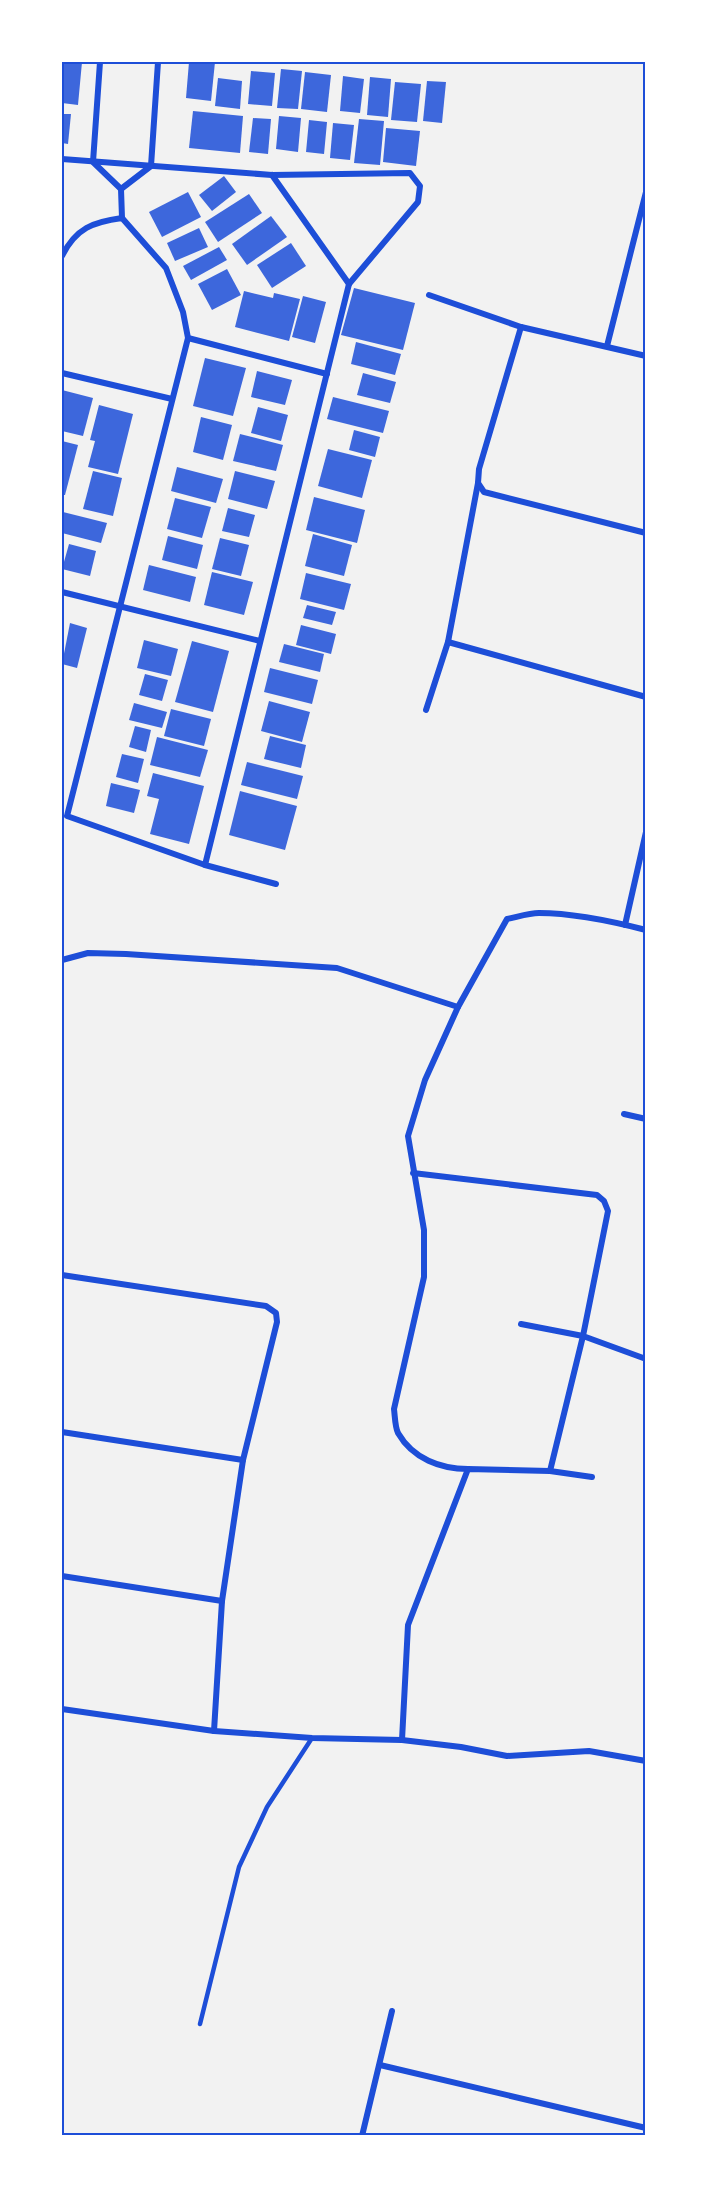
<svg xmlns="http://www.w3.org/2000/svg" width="707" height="2197" font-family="'PT Sans Narrow',sans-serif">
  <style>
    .building { fill: #3d67dc }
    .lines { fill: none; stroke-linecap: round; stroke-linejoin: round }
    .service { stroke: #1d4ed8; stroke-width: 4.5 }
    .minor { stroke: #1d4ed8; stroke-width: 6 }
    .neatline { fill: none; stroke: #1d4ed8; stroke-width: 2 }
  </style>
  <rect width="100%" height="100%" fill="#f2f2f2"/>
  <g class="building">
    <path d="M62 62H82L78 105 62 103Z"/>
    <path d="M189 62H215L211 101 186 98Z"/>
    <path d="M281 69 302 71 298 109 277 108Z"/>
    <path d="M251 71 275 73 272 106 248 104Z"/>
    <path d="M305 72 331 75 327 112 301 109Z"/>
    <path d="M343 76 364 79 360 113 340 111Z"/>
    <path d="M370 77 391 79 388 117 367 115Z"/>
    <path d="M218 78 242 81 240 109 215 106Z"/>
    <path d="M427 81 446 82 442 123 423 121Z"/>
    <path d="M395 82 421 84 417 122 391 120Z"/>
    <path d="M193 111 243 116 240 153 189 148Z"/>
    <path d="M62 114H71L68 144 62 143Z"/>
    <path d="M279 116 301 118 298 152 276 149Z"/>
    <path d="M253 118 271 119 268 154 249 152Z"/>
    <path d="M359 119 384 121 380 165 354 163Z"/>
    <path d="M309 120 327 122 324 154 306 152Z"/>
    <path d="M333 123 354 125 350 160 330 158Z"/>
    <path d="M386 128 420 131 416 166 383 162Z"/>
    <path d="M224 176 236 192 212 211 199 195Z"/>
    <path d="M188 192 201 217 162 237 149 212Z"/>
    <path d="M249 194 262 213 218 242 205 222Z"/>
    <path d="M271 216 287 237 247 265 232 244Z"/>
    <path d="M199 228 208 247 175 261 167 243Z"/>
    <path d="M291 243 306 266 272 288 257 265Z"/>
    <path d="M219 247 227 260 191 280 183 266Z"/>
    <path d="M227 269 241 295 212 310 198 284Z"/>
    <path d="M354 288 415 303 403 350 341 335Z"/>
    <path d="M244 291 273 298 274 293 300 299 289 341 235 327Z"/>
    <path d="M303 296 326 302 315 343 292 337Z"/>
    <path d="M356 342 401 354 395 375 351 364Z"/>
    <path d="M205 358 246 368 233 416 193 406Z"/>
    <path d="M257 371 292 380 285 405 251 397Z"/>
    <path d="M363 373 396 382 390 403 357 395Z"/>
    <path d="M62 390 93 398 83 436 62 431Z"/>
    <path d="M333 397 389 411 383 433 327 419Z"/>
    <path d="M99 405 133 414 118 474 88 467 95 441 90 440Z"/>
    <path d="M258 407 288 415 281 441 251 433Z"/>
    <path d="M201 417 232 425 223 460 193 452Z"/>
    <path d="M354 430 380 437 375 457 349 450Z"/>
    <path d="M240 434 283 445 276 471 233 461Z"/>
    <path d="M62 441 78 445 65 495H62Z"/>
    <path d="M328 449 372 460 362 498 318 486Z"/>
    <path d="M177 467 223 479 216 503 171 491Z"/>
    <path d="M93 471 122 478 113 516 83 509Z"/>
    <path d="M235 471 275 481 267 509 228 499Z"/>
    <path d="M314 497 365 510 357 543 306 530Z"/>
    <path d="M175 498 211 507 202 538 167 529Z"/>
    <path d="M228 508 255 515 249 537 222 531Z"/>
    <path d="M63 512 107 523 101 543 62 533Z"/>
    <path d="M313 534 352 545 344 576 305 566Z"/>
    <path d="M168 536 203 545 197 569 162 560Z"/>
    <path d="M220 538 249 545 241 576 212 569Z"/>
    <path d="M69 544 96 551 90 576 62 569Z"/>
    <path d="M149 565 196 577 190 602 143 590Z"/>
    <path d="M212 572 253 582 244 615 204 605Z"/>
    <path d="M306 573 351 584 344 610 300 599Z"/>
    <path d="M307 605 336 612 332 625 303 618Z"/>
    <path d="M70 623 87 628 77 668 62 664Z"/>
    <path d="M301 625 336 634 331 654 296 645Z"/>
    <path d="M144 640 178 649 171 676 137 668Z"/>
    <path d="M192 641 229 651 213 712 175 702Z"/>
    <path d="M284 644 324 654 320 672 279 662Z"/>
    <path d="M270 668 318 680 312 704 264 692Z"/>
    <path d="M145 674 168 680 162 701 139 695Z"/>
    <path d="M269 701 310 712 302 742 261 731Z"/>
    <path d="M134 703 167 712 162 728 129 720Z"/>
    <path d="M171 709 211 719 204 746 164 736Z"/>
    <path d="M135 726 151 730 146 752 129 747Z"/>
    <path d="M270 736 306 745 301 768 264 759Z"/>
    <path d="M157 737 208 750 200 777 150 765Z"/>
    <path d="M122 754 144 759 138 783 116 777Z"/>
    <path d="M247 762 303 776 297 799 241 785Z"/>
    <path d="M153 773 204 786 189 844 150 834 159 799 147 796Z"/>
    <path d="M111 783 140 790 134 813 106 806Z"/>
    <path d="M240 791 297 806 285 850 229 835Z"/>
  </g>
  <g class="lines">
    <path class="service" d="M200 2024 239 1867 267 1807 312 1738"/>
    <g class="minor">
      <path d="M100 62 93 162 121 189 122 218"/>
      <path d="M62 159 272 175 410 173 420 186 418 202 349 284"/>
      <path d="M121 189 151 166 158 62"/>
      <path d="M62 256C76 228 93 222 122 218L166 268 183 312 188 338 327 374"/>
      <path d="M429 295 521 327 646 356"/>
      <path d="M521 327 479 469 478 483 484 492 646 533"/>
      <path d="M188 338 67 816 205 865 276 884"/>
      <path d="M607 346 646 192"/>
      <path d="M62 373 172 399"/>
      <path d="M62 592 260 641"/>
      <path d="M448 642 646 697"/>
      <path d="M426 710 448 642 478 483"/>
      <path d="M205 865 349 284 272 175"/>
      <path d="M625 925 646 832"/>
      <path d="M62 960 88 953 126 954 337 968 458 1007"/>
      <path d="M624 1114 646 1119"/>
      <path d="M413 1173 597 1195 604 1201 608 1211 583 1336 646 1359"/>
      <path d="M62 1275 266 1306 276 1313 277 1322 243 1460 222 1601 214 1731"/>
      <path d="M521 1324 583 1336 550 1471"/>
      <path d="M62 1432 243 1460"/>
      <path d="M468 1469C441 1469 413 1459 398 1433 395 1427 395 1417 394 1409L424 1277V1230L408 1136 425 1080 458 1007 507 919C517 917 529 913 539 913 571 913 615 922 646 930"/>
      <path d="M62 1576 222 1601"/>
      <path d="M62 1709 214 1731 312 1738 402 1740 461 1747 507 1756 589 1751 646 1761"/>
      <path d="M402 1740 408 1625 468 1469 550 1471 592 1477"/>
      <path d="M380 2065 646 2128"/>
      <path d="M362 2136 392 2011"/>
    </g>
  </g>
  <rect width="707" height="2197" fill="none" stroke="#ffffff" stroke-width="126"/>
  <rect x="63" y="63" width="581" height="2071" class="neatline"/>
</svg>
